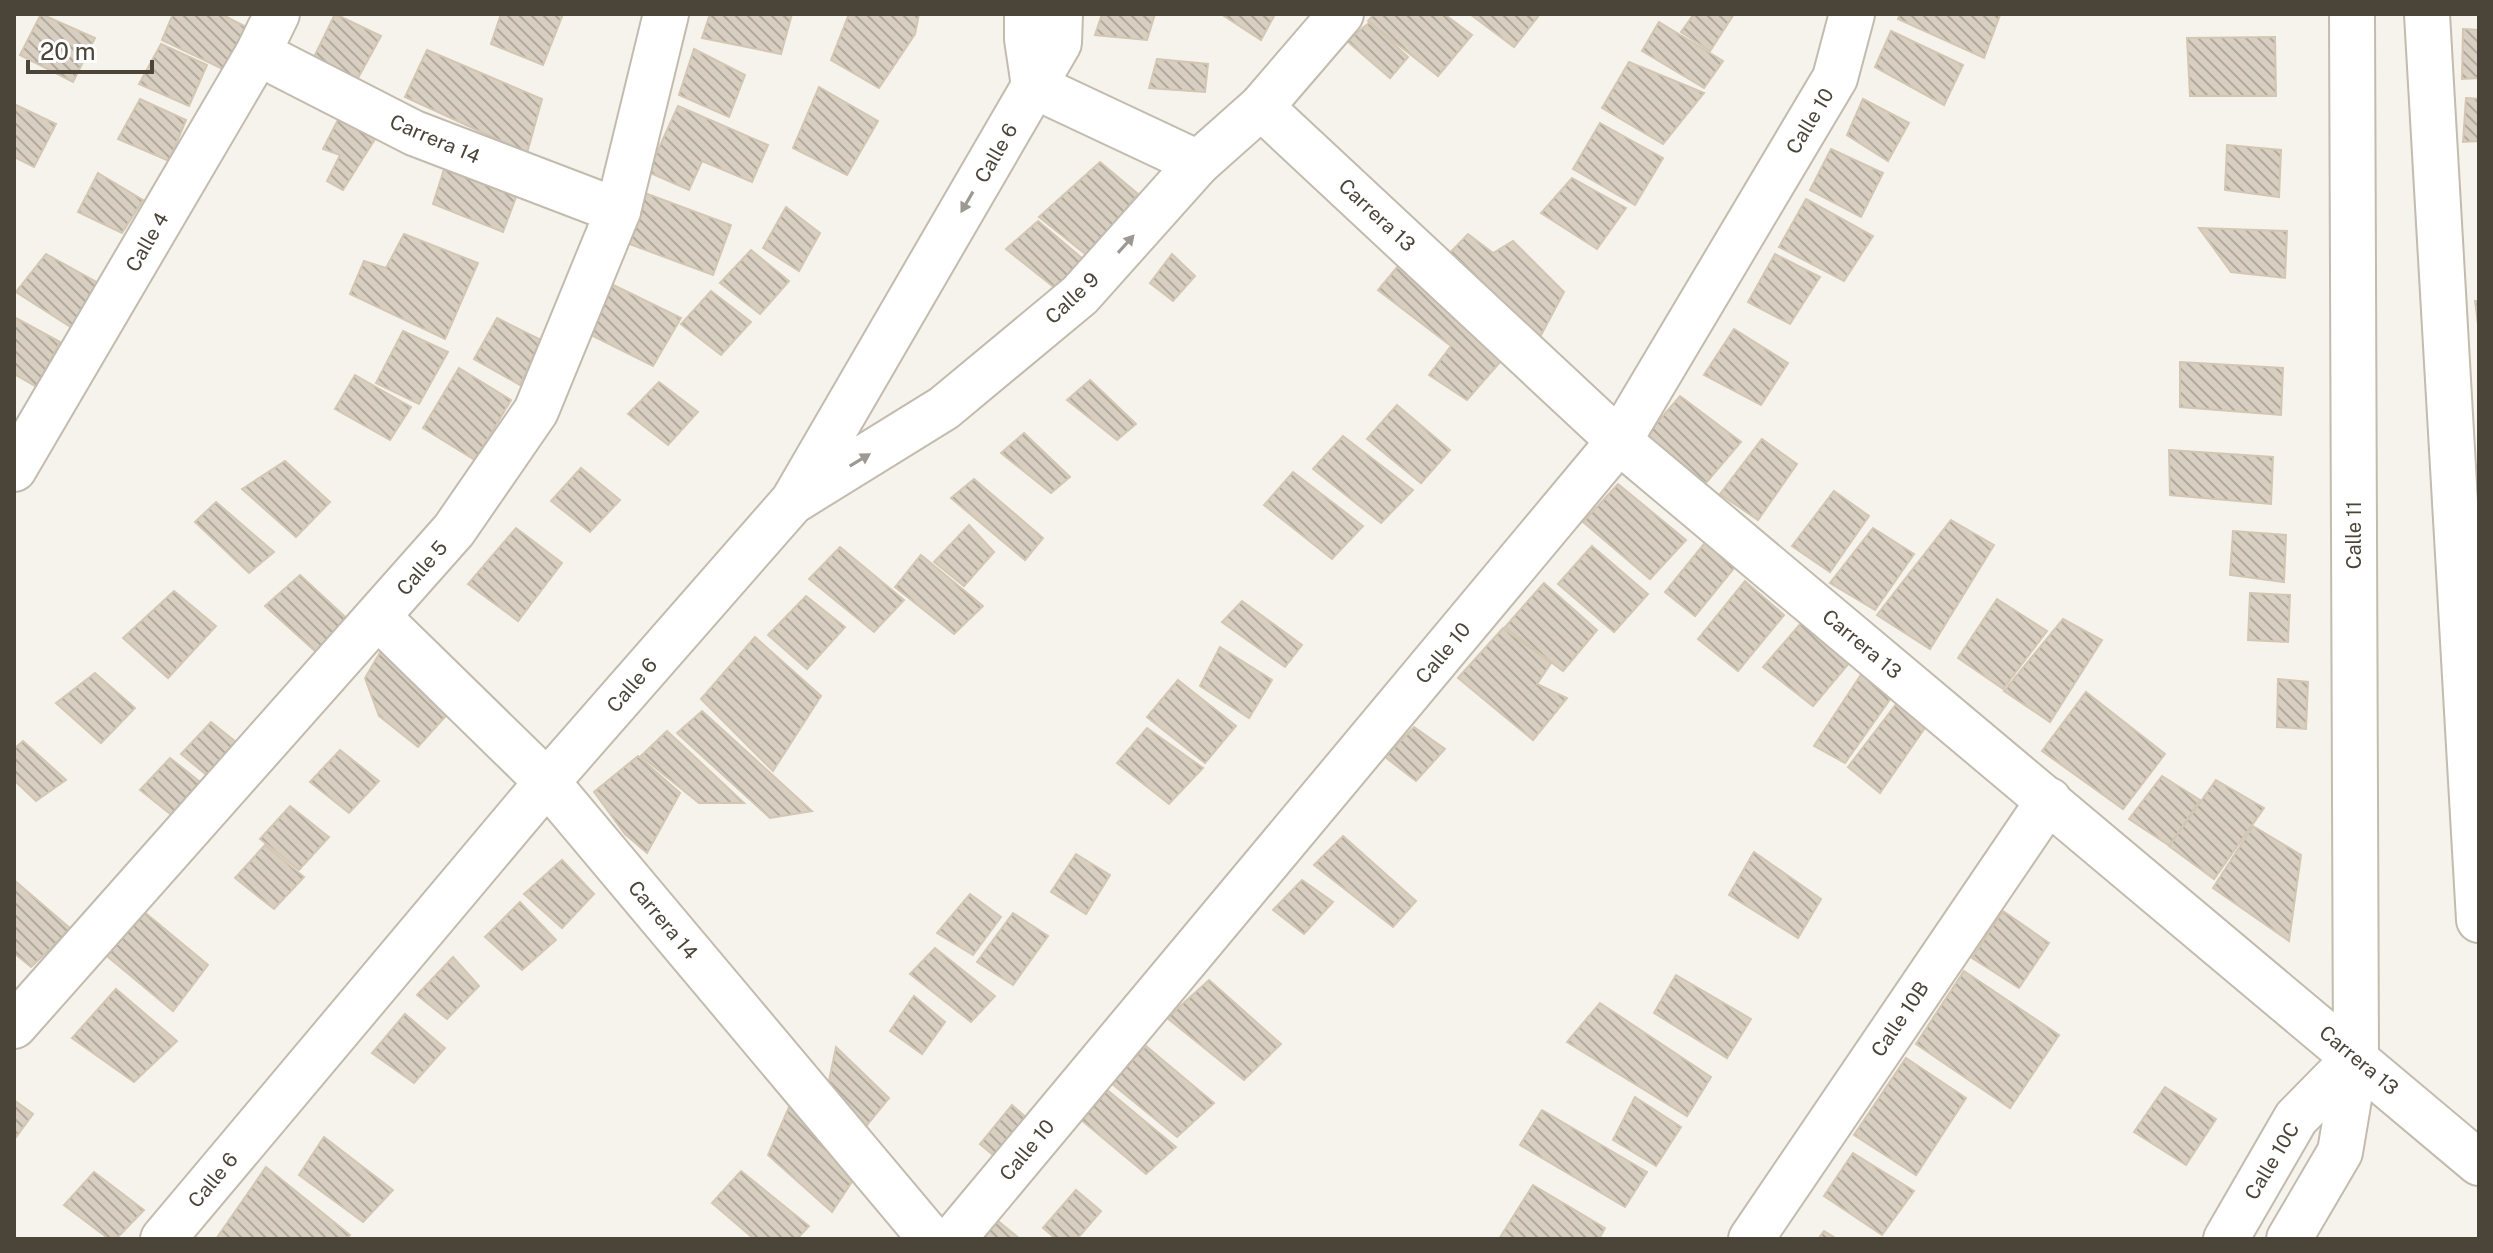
<svg xmlns="http://www.w3.org/2000/svg" width="2493" height="1253" font-family="'Public Sans',sans-serif">
  <style>
    .building { fill: url(#building-back-hatch); stroke: #d3c7b4; stroke-width: 2 }
    .lines { fill: none; stroke-linecap: round; stroke-linejoin: round }
    .minor-casing { stroke: #c2bbae; stroke-width: 48 }
    .tertiary-casing { stroke: #c2bbae; stroke-width: 48 }
    .minor { stroke: #fff; stroke-width: 44 }
    .tertiary { stroke: #fff; stroke-width: 44 }
    .oneway { fill: #9c9892 }
    .labels { text-anchor: middle; dominant-baseline: central; stroke-width: 6; stroke-linejoin: round; paint-order: stroke }
    .street-label { font-size: 20px; fill: #4b4439; stroke: #fff }
  </style>
  <defs>
    <pattern id="building-back-hatch" width="6" height="6" patternUnits="userSpaceOnUse" patternTransform="scale(2)"><rect width="6" height="6" fill="#d8cfc1"/><path d="M-1 5l2 2M0 0l6 6M5-1l2 2" fill="none" stroke="#b1aa9e"/></pattern>
  </defs>
  <rect width="100%" height="100%" fill="#f6f3ec"/>
  <g class="building">
    <path d="M41 14 95 38 73 82 20 55Z"/>
    <path d="M173 14H221L254 31 231 73 162 40Z"/>
    <path d="M335 14 381 36 357 80 313 59Z"/>
    <path d="M501 14H563L543 65 491 44Z"/>
    <path d="M710 14H792L781 54 702 38Z"/>
    <path d="M849 14H919L915 34 879 88 831 60Z"/>
    <path d="M1102 14H1155L1147 40 1095 35Z"/>
    <path d="M1221 14H1275L1261 40Z"/>
    <path d="M1374 14H1444L1472 35 1438 76 1368 21Z"/>
    <path d="M1470 14H1540L1514 47Z"/>
    <path d="M1694 14H1734L1710 51 1681 32Z"/>
    <path d="M1900 14H1998L2000 15 1984 58 1898 19Z"/>
    <path d="M1370 22 1408 57 1390 78 1347 41Z"/>
    <path d="M1659 22 1723 61 1704 88 1642 51Z"/>
    <path d="M2463 29 2479 30V78L2462 79Z"/>
    <path d="M1891 31 1963 65 1944 105 1875 67Z"/>
    <path d="M2275 37 2276 96H2190L2187 38Z"/>
    <path d="M161 44 207 65 189 106 139 84Z"/>
    <path d="M694 49 745 75 729 117 679 95Z"/>
    <path d="M427 50 542 99 527 153 405 97Z"/>
    <path d="M1157 59 1208 64 1205 92 1149 88Z"/>
    <path d="M1629 62 1704 93 1663 144 1602 108Z"/>
    <path d="M819 87 878 121 847 175 793 148Z"/>
    <path d="M2466 98 2479 99V141L2463 142Z"/>
    <path d="M140 99 186 120 169 161 118 139Z"/>
    <path d="M1863 99 1909 123 1888 161 1847 135Z"/>
    <path d="M14 104 56 124 34 167 14 157Z"/>
    <path d="M678 106 768 145 752 182 702 161 689 190 648 172Z"/>
    <path d="M342 112 382 128 343 190 327 181 340 155 323 149Z"/>
    <path d="M1600 123 1663 158 1635 205 1573 169Z"/>
    <path d="M2227 145 2281 150 2279 197 2225 190Z"/>
    <path d="M1831 149 1883 173 1861 217 1810 190Z"/>
    <path d="M1100 162 1138 194 1089 257 1039 217Z"/>
    <path d="M446 163 519 189 503 232 433 204Z"/>
    <path d="M98 173 143 200 122 233 78 212Z"/>
    <path d="M1572 178 1626 208 1597 249 1541 213Z"/>
    <path d="M642 192 731 225 713 275 624 242Z"/>
    <path d="M1806 199 1873 236 1844 281 1779 247Z"/>
    <path d="M786 207 820 233 799 271 763 248Z"/>
    <path d="M1038 221 1083 259 1056 289 1006 249Z"/>
    <path d="M2199 228 2287 231 2285 278 2231 272Z"/>
    <path d="M404 234 478 263 445 339 350 294 364 261 386 268Z"/>
    <path d="M1468 234 1493 253 1513 241 1564 292 1539 339 1442 261Z"/>
    <path d="M751 250 789 281 760 314 720 283Z"/>
    <path d="M46 254 102 285 72 328 16 292Z"/>
    <path d="M1172 254 1195 276 1173 301 1150 283Z"/>
    <path d="M1775 254 1820 277 1790 324 1748 302Z"/>
    <path d="M1399 265 1507 354 1467 400 1429 375 1451 346 1378 290Z"/>
    <path d="M601 279 681 318 653 366 575 327Z"/>
    <path d="M711 291 751 322 721 355 681 324Z"/>
    <path d="M2475 301H2479V332Z"/>
    <path d="M14 317 60 342 37 387 14 374Z"/>
    <path d="M497 318 541 340 520 385 474 359Z"/>
    <path d="M1734 329 1788 363 1761 405 1704 375Z"/>
    <path d="M403 331 448 352 419 404 376 383Z"/>
    <path d="M2180 362 2283 368 2281 415 2180 407Z"/>
    <path d="M459 368 511 400 475 460 423 428Z"/>
    <path d="M355 375 411 407 390 440 335 409Z"/>
    <path d="M1090 380 1136 424 1117 440 1067 400Z"/>
    <path d="M659 382 698 412 668 445 628 414Z"/>
    <path d="M1680 396 1741 442 1706 483 1643 439Z"/>
    <path d="M1397 405 1450 450 1421 483 1367 439Z"/>
    <path d="M1024 433 1070 477 1051 493 1001 453Z"/>
    <path d="M1343 436 1413 490 1381 523 1313 469Z"/>
    <path d="M1762 439 1797 464 1758 520 1720 494Z"/>
    <path d="M2169 450 2273 457 2271 504 2170 495Z"/>
    <path d="M285 461 330 502 296 537 242 489Z"/>
    <path d="M581 468 620 500 590 532 551 501Z"/>
    <path d="M1293 472 1363 526 1332 559 1264 505Z"/>
    <path d="M974 479 1043 538 1025 560 951 498Z"/>
    <path d="M1618 484 1686 540 1650 579 1583 522Z"/>
    <path d="M1834 491 1869 516 1830 572 1792 546Z"/>
    <path d="M216 502 274 552 249 573 195 522Z"/>
    <path d="M1951 520 1994 545 1930 649 1877 615Z"/>
    <path d="M969 525 994 552 964 586 934 562Z"/>
    <path d="M516 528 562 563 518 621 468 584Z"/>
    <path d="M1873 528 1914 554 1875 610 1830 583Z"/>
    <path d="M2233 531 2286 535 2284 582 2230 575Z"/>
    <path d="M1712 534 1739 562 1695 616 1665 592Z"/>
    <path d="M1592 546 1648 594 1614 632 1558 584Z"/>
    <path d="M840 547 904 600 874 632 809 579Z"/>
    <path d="M921 555 983 606 954 634 895 587Z"/>
    <path d="M300 575 356 627 325 660 265 606Z"/>
    <path d="M1745 581 1784 615 1738 671 1698 639Z"/>
    <path d="M1544 583 1597 630 1563 671 1505 627Z"/>
    <path d="M174 591 216 626 168 678 123 638Z"/>
    <path d="M2250 593 2290 595 2288 642 2248 640Z"/>
    <path d="M806 596 845 627 807 669 768 635Z"/>
    <path d="M1997 599 2047 631 2003 689 1958 658Z"/>
    <path d="M1242 601 1302 645 1285 667 1222 622Z"/>
    <path d="M1808 615 1855 656 1813 706 1763 667Z"/>
    <path d="M2063 619 2102 640 2050 722 2004 691Z"/>
    <path d="M1503 628 1551 663 1537 684 1567 698 1533 740 1458 678Z"/>
    <path d="M755 637 821 696 773 771 701 699Z"/>
    <path d="M1220 647 1272 680 1249 718 1200 686Z"/>
    <path d="M382 649 451 710 418 747 379 716 365 678Z"/>
    <path d="M1866 667 1893 695 1845 763 1814 746Z"/>
    <path d="M95 673 135 708 101 743 56 703Z"/>
    <path d="M2278 679 2308 682 2306 729 2277 727Z"/>
    <path d="M1178 680 1236 726 1205 763 1147 717Z"/>
    <path d="M2086 692 2165 754 2123 809 2042 751Z"/>
    <path d="M1900 699 1931 719 1880 793 1848 767Z"/>
    <path d="M702 711 812 811 770 818 677 733Z"/>
    <path d="M211 722 250 753 220 786 181 754Z"/>
    <path d="M1414 727 1445 749 1416 781 1385 757Z"/>
    <path d="M1147 728 1203 768 1169 804 1117 763Z"/>
    <path d="M667 731 744 803H699L641 756Z"/>
    <path d="M23 741 66 780 36 801 14 780V749Z"/>
    <path d="M340 750 379 781 349 813 310 782Z"/>
    <path d="M638 756 680 793 647 853 625 834 594 792Z"/>
    <path d="M170 758 209 789 179 821 140 790Z"/>
    <path d="M2162 776 2200 800 2170 846 2129 819Z"/>
    <path d="M2216 780 2264 808 2214 879 2169 846Z"/>
    <path d="M290 806 329 837 299 870 260 839Z"/>
    <path d="M2253 826 2301 855 2289 941 2213 888Z"/>
    <path d="M1343 836 1416 901 1393 927 1314 865Z"/>
    <path d="M265 845 304 877 274 909 235 878Z"/>
    <path d="M1754 852 1821 899 1798 938 1729 895Z"/>
    <path d="M1076 854 1110 875 1086 914 1051 892Z"/>
    <path d="M562 860 594 894 562 928 524 894Z"/>
    <path d="M14 880 71 929 31 967 14 953Z"/>
    <path d="M1302 880 1333 902 1304 934 1273 910Z"/>
    <path d="M970 894 1001 917 973 955 937 933Z"/>
    <path d="M520 902 556 940 522 970 485 937Z"/>
    <path d="M143 911 208 965 173 1011 102 952Z"/>
    <path d="M2003 911 2049 943 2019 988 1972 958Z"/>
    <path d="M1013 913 1048 936 1013 985 977 962Z"/>
    <path d="M935 948 995 996 971 1022 910 974Z"/>
    <path d="M453 957 479 986 447 1019 417 995Z"/>
    <path d="M1964 971 2059 1035 2010 1108 1916 1044Z"/>
    <path d="M1676 975 1751 1019 1727 1058 1654 1013Z"/>
    <path d="M1209 980 1281 1044 1244 1080 1167 1018Z"/>
    <path d="M116 989 177 1041 134 1082 72 1038Z"/>
    <path d="M914 996 945 1022 922 1054 890 1031Z"/>
    <path d="M1600 1003 1711 1077 1687 1116 1567 1042Z"/>
    <path d="M405 1014 445 1048 414 1083 372 1053Z"/>
    <path d="M1146 1046 1214 1103 1177 1137 1111 1083Z"/>
    <path d="M836 1047 889 1098 858 1136 824 1105Z"/>
    <path d="M1906 1058 1966 1098 1916 1175 1854 1135Z"/>
    <path d="M2165 1087 2216 1119 2186 1165 2134 1132Z"/>
    <path d="M1106 1089 1176 1147 1146 1174 1080 1119Z"/>
    <path d="M1635 1097 1681 1127 1656 1166 1613 1140Z"/>
    <path d="M14 1100 33 1114 14 1140Z"/>
    <path d="M1012 1105 1036 1126 1004 1164 980 1144Z"/>
    <path d="M789 1107 853 1180 832 1212 768 1155Z"/>
    <path d="M1542 1110 1647 1172 1625 1207 1520 1145Z"/>
    <path d="M324 1137 393 1190 363 1222 299 1175Z"/>
    <path d="M1853 1153 1914 1191 1882 1235 1824 1196Z"/>
    <path d="M266 1167 350 1235 346 1239H216Z"/>
    <path d="M741 1171 809 1226 797 1239H754L712 1203Z"/>
    <path d="M94 1172 144 1210 116 1239H109L64 1205Z"/>
    <path d="M1533 1185 1605 1228 1599 1239H1499Z"/>
    <path d="M1076 1190 1101 1211 1077 1239H1056L1043 1228Z"/>
    <path d="M987 1212 1020 1239H964Z"/>
    <path d="M1824 1231 1837 1239H1818Z"/>
  </g>
  <g class="lines">
    <g class="minor-casing">
      <g id="minor">
        <path d="M2427 14 2479 920"/>
        <path d="M258 53 414 133 618 211"/>
        <path d="M1261 107 1619 441 2479 1163"/>
        <path d="M14 469 258 53 277 14"/>
        <path d="M378 617 547 782 931 1239"/>
        <path d="M14 1026 454 530 536 411 618 211 666 14"/>
        <path d="M953 1239 1619 441 1835 78 1852 14"/>
        <path d="M1751 1239 2049 800"/>
        <path d="M2226 1239 2296 1118 2356 1057"/>
        <path d="M2289 1239 2340 1152 2356 1057 2352 14"/>
      </g>
    </g>
    <g class="tertiary-casing">
      <g id="tertiary">
        <path d="M1027 14V39L1034 86"/>
        <path d="M1034 86 1198 163"/>
        <path d="M797 499 944 408 1080 295 1198 163 1261 107 1341 14"/>
        <path d="M163 1239 547 782 793 501 1059 43 1060 14"/>
      </g>
    </g>
    <use href="#minor" class="minor"/>
    <use href="#tertiary" class="tertiary"/>
  </g>
  <defs><path id="oneway-solid" d="M-6-.8H1V-3.2L6.5 0L1 3.2V.8H-6Z" transform="scale(2)"/></defs>
  <g class="oneway">
    <use href="#oneway-solid" transform="translate(967 202) rotate(120)"/>
    <use href="#oneway-solid" transform="translate(1126 244) rotate(-48)"/>
    <use href="#oneway-solid" transform="translate(860 460) rotate(-31)"/>
  </g>
  <g class="labels">
    <g class="street-label">
      <text transform="translate(1810 121) rotate(-59)">Calle 10</text>
      <text transform="translate(435 139) rotate(23)">Carrera 14</text>
      <text transform="translate(996 153) rotate(-60)">Calle 6</text>
      <text transform="translate(1377 215) rotate(43)">Carrera 13</text>
      <text transform="translate(147 242) rotate(-60)">Calle 4</text>
      <text transform="translate(1072 298) rotate(-43)">Calle 9</text>
      <text transform="translate(2354 535) rotate(-90)">Calle 11</text>
      <text transform="translate(422 568) rotate(-49)">Calle 5</text>
      <text transform="translate(1862 644) rotate(40)">Carrera 13</text>
      <text transform="translate(1443 653) rotate(-50)">Calle 10</text>
      <text transform="translate(632 685) rotate(-49)">Calle 6</text>
      <text transform="translate(663 920) rotate(50)">Carrera 14</text>
      <text transform="translate(1900 1019) rotate(-56)">Calle 10B</text>
      <text transform="translate(2359 1060) rotate(40)">Carrera 13</text>
      <text transform="translate(1027 1150) rotate(-50)">Calle 10</text>
      <text transform="translate(2272 1161) rotate(-59)">Calle 10C</text>
      <text transform="translate(213 1180) rotate(-50)">Calle 6</text>
    </g>
  </g>
  <rect width="2493" height="1253" fill="none" stroke="#4b4439" stroke-width="32"/>
  <path d="M28 60v12h124v-12" fill="none" stroke="#4b4439" stroke-width="4"/>
  <text x="40" y="60" font-size="24" fill="#4b4439" stroke="#ffffff" stroke-width="6" paint-order="stroke">20 m</text>
</svg>
